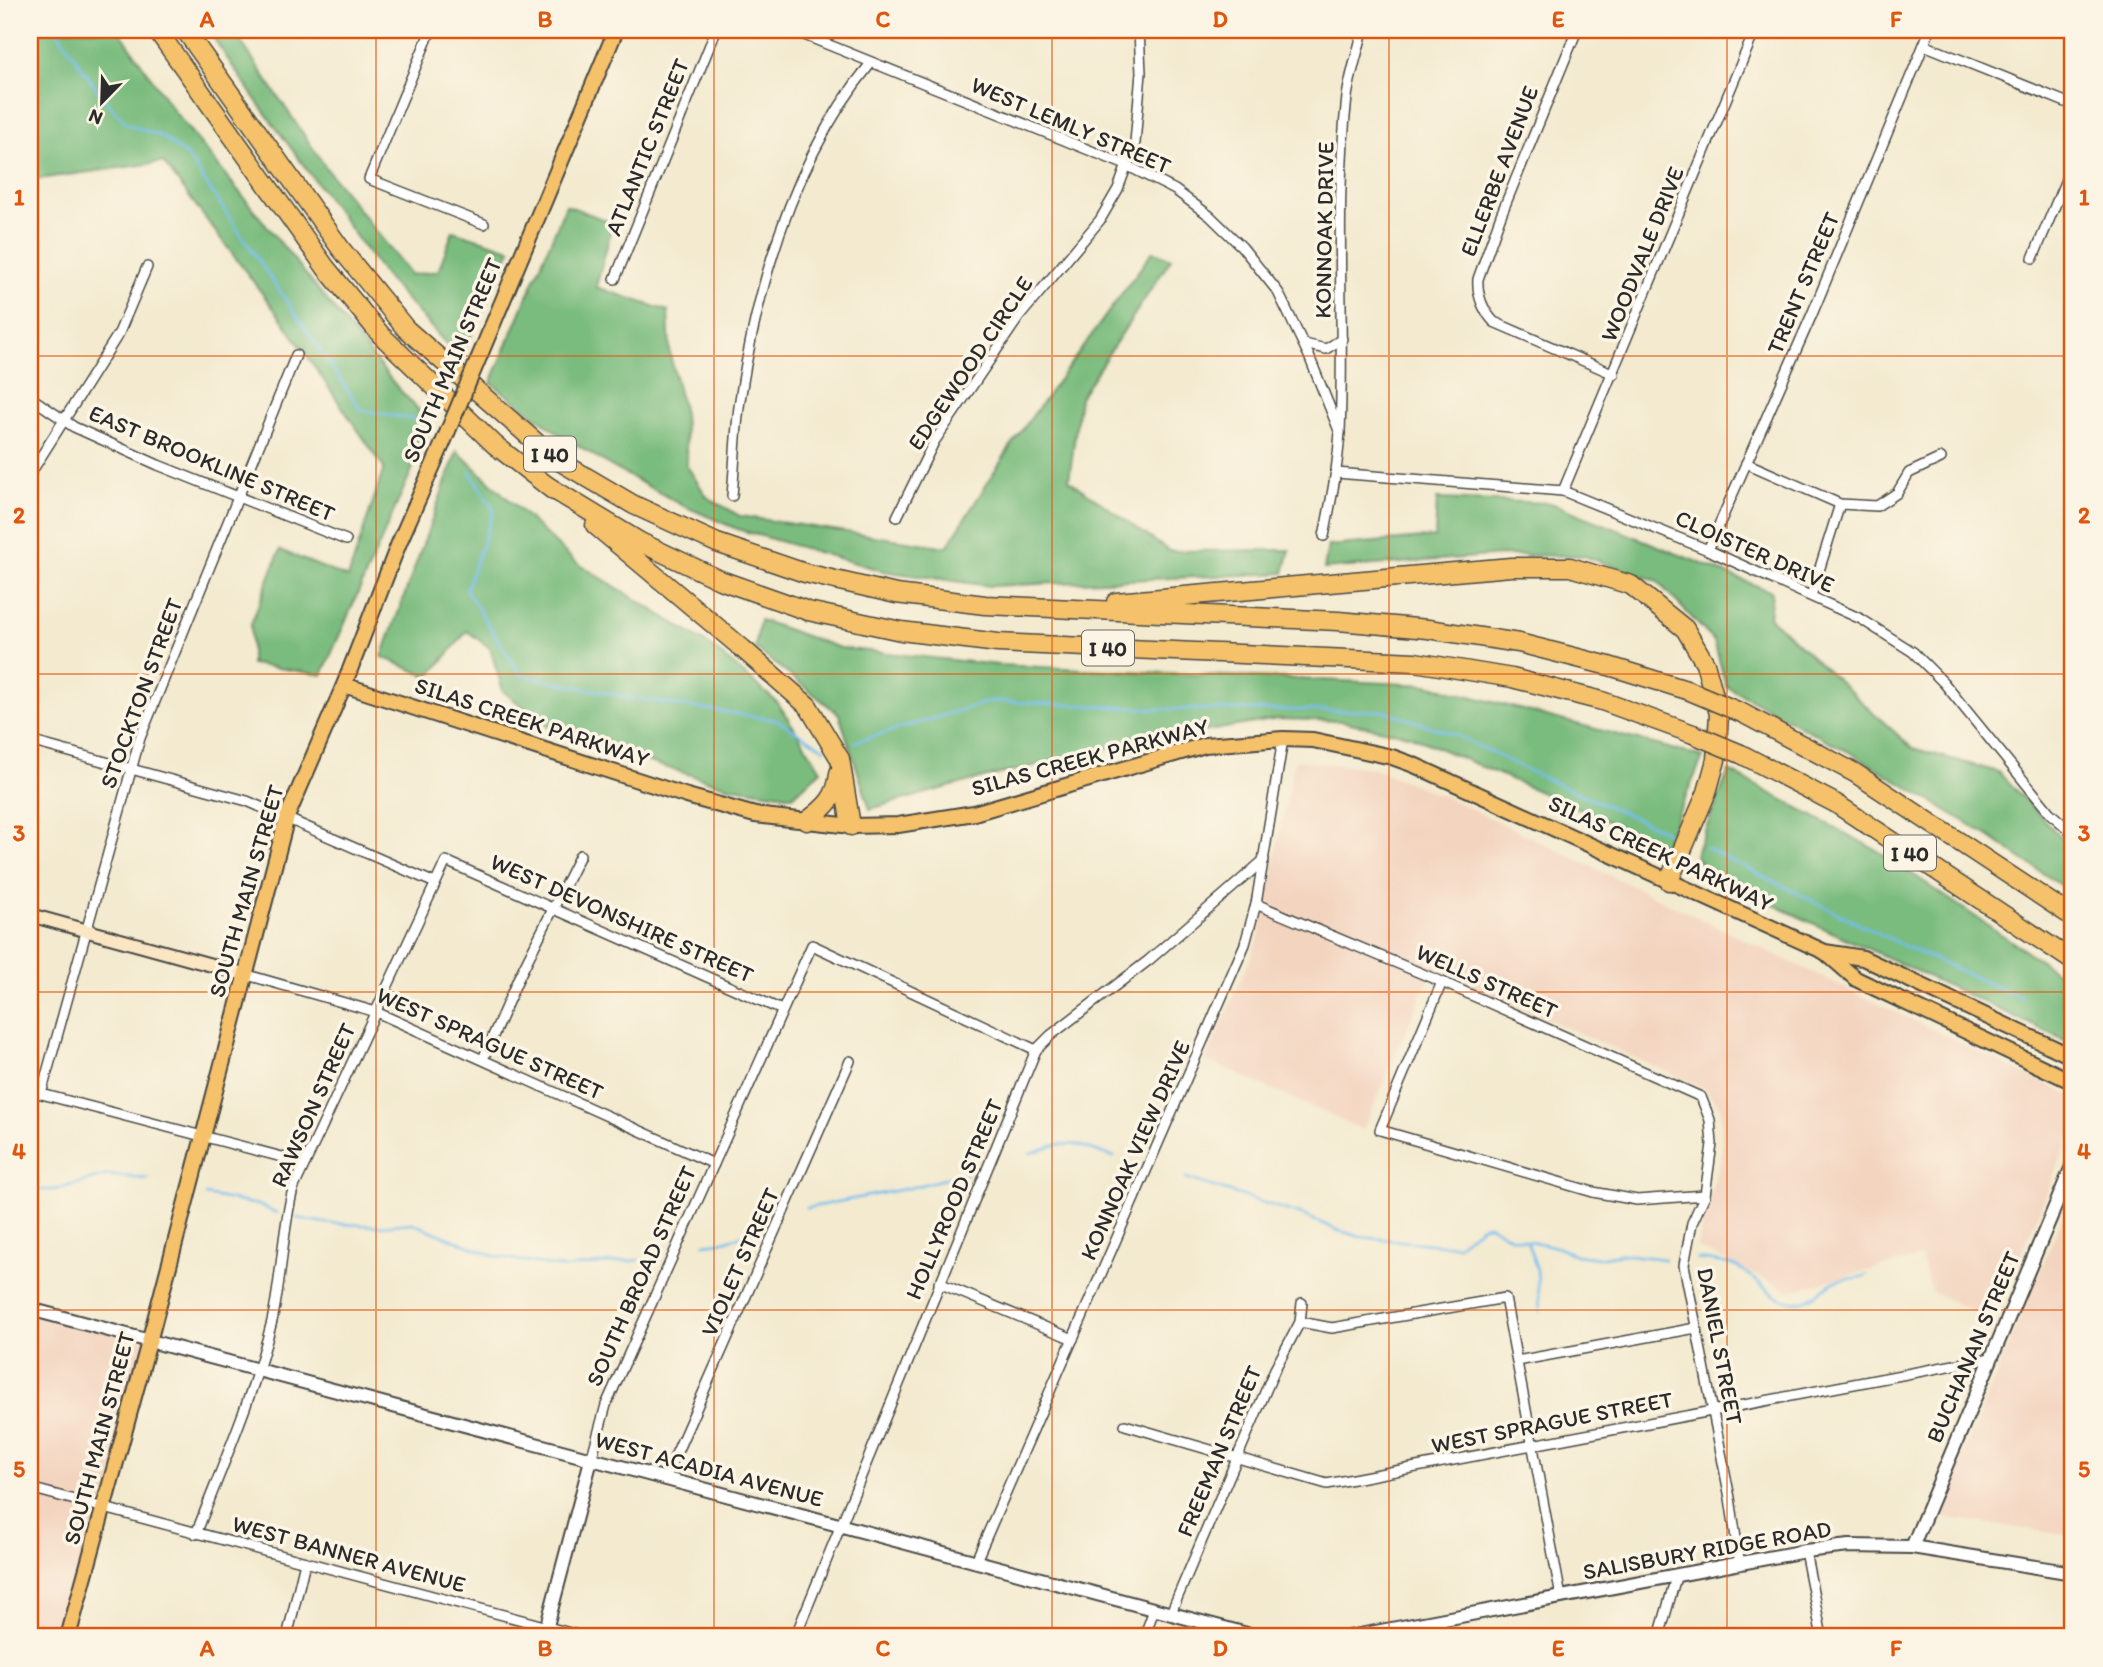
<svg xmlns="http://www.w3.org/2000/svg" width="2103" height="1667" font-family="Itim,sans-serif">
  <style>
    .built { fill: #f3d4bf }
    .forest { fill: #7abc7e; stroke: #527454; stroke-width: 2 }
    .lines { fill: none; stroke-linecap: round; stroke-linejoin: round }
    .stream { stroke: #75bded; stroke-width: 2.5 }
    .minor-casing { stroke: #494844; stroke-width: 12 }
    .tertiary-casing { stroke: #494844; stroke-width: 16 }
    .secondary-casing { stroke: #494844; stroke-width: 16 }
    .primary-casing { stroke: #494844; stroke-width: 18 }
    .motorway-casing { stroke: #494844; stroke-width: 21 }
    .minor { stroke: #fff; stroke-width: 9 }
    .tertiary { stroke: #fff; stroke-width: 12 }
    .secondary { stroke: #fbe6c4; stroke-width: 12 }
    .primary { stroke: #f5c16b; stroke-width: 14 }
    .motorway { stroke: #f5c16b; stroke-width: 18 }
    .primary-bridge-casing { stroke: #494844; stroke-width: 18; stroke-linecap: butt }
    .motorway-bridge-casing { stroke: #494844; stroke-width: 21; stroke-linecap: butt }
    .primary-bridge { stroke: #f5c16b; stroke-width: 14 }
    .motorway-bridge { stroke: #f5c16b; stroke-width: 18 }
    .grid { fill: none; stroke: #df570e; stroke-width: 2; stroke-opacity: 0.55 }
    .labels { text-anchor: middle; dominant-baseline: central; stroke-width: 7; stroke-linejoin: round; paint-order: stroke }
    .shield { fill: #fcf5e5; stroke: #6a6863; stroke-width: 2 }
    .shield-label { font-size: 21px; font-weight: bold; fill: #2b2b2b }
    .street-label { font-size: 23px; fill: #2b2b2b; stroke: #fcf5e5 }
    .neatline { fill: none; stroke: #df570e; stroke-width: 2.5 }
    .grid-label { font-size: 23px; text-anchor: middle; font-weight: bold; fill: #df570e }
  </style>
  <rect width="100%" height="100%" fill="#fcf5e5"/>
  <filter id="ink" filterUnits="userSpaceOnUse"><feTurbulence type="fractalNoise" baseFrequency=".0143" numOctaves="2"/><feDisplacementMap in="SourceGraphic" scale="14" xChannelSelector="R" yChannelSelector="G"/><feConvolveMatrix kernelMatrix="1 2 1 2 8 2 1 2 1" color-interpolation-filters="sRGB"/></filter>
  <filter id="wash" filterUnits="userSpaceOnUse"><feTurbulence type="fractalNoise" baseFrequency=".00686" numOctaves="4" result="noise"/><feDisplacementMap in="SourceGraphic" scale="28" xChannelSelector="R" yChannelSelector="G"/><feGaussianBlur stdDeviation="1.57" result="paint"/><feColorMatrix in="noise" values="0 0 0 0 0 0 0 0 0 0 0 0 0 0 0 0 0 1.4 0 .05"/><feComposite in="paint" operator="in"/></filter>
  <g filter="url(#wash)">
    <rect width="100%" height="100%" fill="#f3eacf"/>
    <g class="built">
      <path d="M1295 760 1371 768 1446 797 2073 1097V1129L1993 1321 1932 1292 1921 1257 1789 1291 1697 1247 1722 1152 1721 1108 1705 1089 1433 968 1363 1130 1206 1060 1258 940Z"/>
      <path d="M2073 1192V1536L1937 1516 1952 1480Z"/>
      <path d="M30 1309 149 1342 68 1637H30Z"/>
    </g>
    <g class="forest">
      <path d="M30 30H119L173 110 397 387 432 424 322 675 251 664V624L280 550 348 578 384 468 283 321 163 162 30 180Z"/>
      <path d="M208 30H233L329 172 411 275 438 271 453 231 511 249 460 359 385 276 255 99Z"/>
      <path d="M566 205 613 223 596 287 668 311 670 354 684 414 687 466 707 497 740 516 947 547 1012 444 1153 251 1171 259 1080 397 1069 480 1169 551 1290 550 1284 573 990 586 883 571 737 529 684 506 614 468 558 433 491 383Z"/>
      <path d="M457 451 574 561 711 646 778 703 821 770 793 796 726 786 556 733 503 691 490 648 467 631 429 677 382 657Z"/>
      <path d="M1437 499 1551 503 1772 592 1769 617 1912 748 1998 772 2073 850V894L1989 836 1851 753 1726 686 1714 641 1657 581 1584 556 1502 555 1324 569 1328 546 1435 537Z"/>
      <path d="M760 620 840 648 998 665 1428 685 1703 757 1664 846 1411 736 1341 721 1278 719 1112 747 963 783 870 809 839 714 755 648Z"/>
      <path d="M1729 771 1880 852 2073 983V1044L1707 874 1695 855Z"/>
    </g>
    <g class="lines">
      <g class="stream">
        <path d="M56 30 103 98 127 124 163 137 188 157 361 410 418 420"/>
        <path d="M470 472 494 511 466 590 521 675 631 698 777 720 825 749"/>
        <path d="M855 742 991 701 1158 709 1384 711 1456 735 1544 778 1669 833"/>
        <path d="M1706 848 1902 945 2022 998"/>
        <path d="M1030 1153 1059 1144 1078 1145 1114 1157"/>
        <path d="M1186 1178 1305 1216 1337 1230 1360 1237 1442 1245H1458L1482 1226 1489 1225 1510 1237 1553 1246 1576 1255 1598 1258 1621 1254 1665 1259"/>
        <path d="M30 1190H54L108 1175 148 1179"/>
        <path d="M206 1195 258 1205 277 1213"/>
        <path d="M807 1208 909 1188 967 1173"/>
        <path d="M297 1218 325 1223 380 1226 412 1223 494 1256 563 1268 639 1260"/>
        <path d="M1527 1241 1537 1270 1540 1312"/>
        <path d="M704 1244 720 1242 761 1230"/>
        <path d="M1697 1259C1713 1261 1729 1262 1744 1271 1762 1283 1778 1307 1804 1301 1816 1298 1825 1286 1836 1281 1846 1277 1857 1280 1867 1275"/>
      </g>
    </g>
  </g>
  <g filter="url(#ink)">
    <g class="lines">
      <g class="minor-casing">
        <g id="minor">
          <path d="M431 30 369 179 484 224"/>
          <path d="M792 30 1126 165 1175 190 1210 216 1242 247 1278 292 1309 356 1340 433"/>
          <path d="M1577 30 1501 215 1478 279C1477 295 1483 310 1494 322L1614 374"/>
          <path d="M1924 45 2073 105"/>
          <path d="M2033 258 2073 163"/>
          <path d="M615 279 716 30"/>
          <path d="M1304 344 1326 349 1342 339"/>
          <path d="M30 397 74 427 158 465 346 540"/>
          <path d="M1746 463 1840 504 1877 506 1897 493 1909 473 1941 458"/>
          <path d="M1336 473 1563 491 1708 550 1861 619 1913 652 1944 683 2050 813 2073 833"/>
          <path d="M30 474 119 333 147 267"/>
          <path d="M1563 491 1755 30"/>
          <path d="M732 496C735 464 735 432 740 400 758 282 794 157 871 63"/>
          <path d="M897 517 934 442 1019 317 1100 220 1118 189 1135 143 1141 73 1139 30"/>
          <path d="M1324 536C1331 501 1338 467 1340 431 1345 320 1334 208 1347 97 1350 75 1358 52 1363 30"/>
          <path d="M1708 550 1813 312 1930 30"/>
          <path d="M1811 596 1840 504"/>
          <path d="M30 741 247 801 435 883"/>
          <path d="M1256 904 1442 982 1701 1097 1710 1120 1712 1144 1705 1195 1692 1223 1684 1265 1730 1498 1740 1565"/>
          <path d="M244 974 376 1012 714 1164"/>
          <path d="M1442 982 1380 1130 1593 1192 1637 1200 1705 1195"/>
          <path d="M483 1059 518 979 580 855"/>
          <path d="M30 1091 305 1163"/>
          <path d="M41 1094 140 738 296 355"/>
          <path d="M939 1283 1073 1339"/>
          <path d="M1300 1322 1332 1328 1505 1298 1561 1597"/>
          <path d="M1517 1361 1696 1328"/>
          <path d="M1125 1425 1327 1484 1991 1358"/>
          <path d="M591 1460 606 1405 812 945 1036 1050"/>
          <path d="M665 1479 850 1061"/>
          <path d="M30 1488 585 1637"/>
          <path d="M196 1534C223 1464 254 1394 272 1321 282 1277 282 1232 293 1189L446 861 782 1010"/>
          <path d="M1805 1551 1822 1637"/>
          <path d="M975 1563 1245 944 1256 904 1283 739"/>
          <path d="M1170 1615 1275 1369 1300 1322 1302 1303"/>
          <path d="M287 1637 305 1562"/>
          <path d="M795 1637 1036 1050 1051 1035 1149 960 1264 860"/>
          <path d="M1144 1637 1154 1610"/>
          <path d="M1659 1637 1676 1577"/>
        </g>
      </g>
      <g class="tertiary-casing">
        <g id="tertiary">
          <path d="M30 1309 1258 1637"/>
          <path d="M1912 1547 2073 1164"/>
          <path d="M544 1637 591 1460"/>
          <path d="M1349 1637 1805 1551 1849 1546 1912 1547 2073 1573"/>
        </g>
      </g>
      <g class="secondary-casing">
        <path id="secondary" d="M30 915 244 974"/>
      </g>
      <g class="primary-casing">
        <g id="primary">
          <path d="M480 355 616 30"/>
          <path d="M344 685 687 796 755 815 851 826 898 825 974 813 1205 745 1283 739 1313 740 1392 757 1414 765 1825 952 1863 958 2073 1057"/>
          <path d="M1826 953 1856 979 2073 1082"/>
          <path d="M68 1637 149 1342 287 817 344 685 399 543 442 445"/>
        </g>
      </g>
      <g class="motorway-casing">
        <g id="motorway">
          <path d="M157 30 326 268 381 335 495 445 554 491"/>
          <path d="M185 30 341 249 406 329 554 458 634 505 717 543 805 573 896 594 985 605 1338 621 1428 629 1519 643 1609 666 1690 691"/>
          <path d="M546 485 640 542 720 580 808 611 901 631 998 643 1415 662 1512 678 1602 701 1693 734"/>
          <path d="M595 525 743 649 808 706 840 759 851 826"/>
          <path d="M1116 602 1511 567H1570L1631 585 1685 629 1705 663 1719 714 1716 760 1707 792 1669 881"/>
          <path d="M1742 713 1855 773 2073 917"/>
          <path d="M1741 754 1835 803 2073 961"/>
          <path d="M807 821C826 807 837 797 839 773"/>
        </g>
      </g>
      <use href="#minor" class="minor"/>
      <use href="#tertiary" class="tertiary"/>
      <use href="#secondary" class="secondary"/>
      <use href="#primary" class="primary"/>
      <use href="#motorway" class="motorway"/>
      <g class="primary-bridge-casing">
        <path id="primary-bridge" d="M442 445 480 355"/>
      </g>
      <g class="motorway-bridge-casing">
        <g id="motorway-bridge">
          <path d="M1690 691 1742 713"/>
          <path d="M1693 734 1741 754"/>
        </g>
      </g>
      <use href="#primary-bridge" class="primary-bridge"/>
      <use href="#motorway-bridge" class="motorway-bridge"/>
    </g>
  </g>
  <path class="grid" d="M376 30V1637M714 30V1637M1052 30V1637M1389 30V1637M1727 30V1637M30 356H2073M30 674H2073M30 992H2073M30 1310H2073"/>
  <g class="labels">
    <g class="shield">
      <rect x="524" y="436.5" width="52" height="35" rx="5"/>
      <rect x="1082" y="630.5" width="52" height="35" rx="5"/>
      <rect x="1884" y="835.5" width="52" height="35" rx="5"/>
    </g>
    <g class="shield-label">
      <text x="550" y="454">I 40</text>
      <text x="1108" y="648">I 40</text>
      <text x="1910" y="853">I 40</text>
    </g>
    <g class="street-label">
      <text transform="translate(1071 125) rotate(23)">WEST LEMLY STREET</text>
      <text transform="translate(647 147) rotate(-68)">ATLANTIC STREET</text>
      <text transform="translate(1499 171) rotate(-69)">ELLERBE AVENUE</text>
      <text transform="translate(1324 230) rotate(-89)">KONNOAK DRIVE</text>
      <text transform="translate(1642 254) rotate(-68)">WOODVALE DRIVE</text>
      <text transform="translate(1803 283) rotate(-67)">TRENT STREET</text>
      <text transform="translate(452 360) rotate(-67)">SOUTH MAIN STREET</text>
      <text transform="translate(970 363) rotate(-56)">EDGEWOOD CIRCLE</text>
      <text transform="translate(212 463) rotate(23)">EAST BROOKLINE STREET</text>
      <text transform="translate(1755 551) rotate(24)">CLOISTER DRIVE</text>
      <text transform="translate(141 693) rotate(-70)">STOCKTON STREET</text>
      <text transform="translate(532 722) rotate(18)">SILAS CREEK PARKWAY</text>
      <text transform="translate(1090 757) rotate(-15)">SILAS CREEK PARKWAY</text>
      <text transform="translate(1661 853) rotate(25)">SILAS CREEK PARKWAY</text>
      <text transform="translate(246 891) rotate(-74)">SOUTH MAIN STREET</text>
      <text transform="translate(622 918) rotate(24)">WEST DEVONSHIRE STREET</text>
      <text transform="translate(1487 981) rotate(24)">WELLS STREET</text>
      <text transform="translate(490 1043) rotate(24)">WEST SPRAGUE STREET</text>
      <text transform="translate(313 1105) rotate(-66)">RAWSON STREET</text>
      <text transform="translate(1135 1150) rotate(-66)">KONNOAK VIEW DRIVE</text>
      <text transform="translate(954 1199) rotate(-67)">HOLLYROOD STREET</text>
      <text transform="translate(740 1262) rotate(-66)">VIOLET STREET</text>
      <text transform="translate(641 1276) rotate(-66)">SOUTH BROAD STREET</text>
      <text transform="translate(1720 1346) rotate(79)">DANIEL STREET</text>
      <text transform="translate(1973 1347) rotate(-67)">BUCHANAN STREET</text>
      <text transform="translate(1552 1422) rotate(-11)">WEST SPRAGUE STREET</text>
      <text transform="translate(99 1438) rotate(-75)">SOUTH MAIN STREET</text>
      <text transform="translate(1219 1451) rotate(-67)">FREEMAN STREET</text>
      <text transform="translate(709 1469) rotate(15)">WEST ACADIA AVENUE</text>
      <text transform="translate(1707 1550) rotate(-10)">SALISBURY RIDGE ROAD</text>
      <text transform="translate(349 1554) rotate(15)">WEST BANNER AVENUE</text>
    </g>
  </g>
  <rect width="2103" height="1667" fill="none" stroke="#fcf5e5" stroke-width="77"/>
  <g transform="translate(102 102) rotate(203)" stroke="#fcf5e5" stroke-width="5" paint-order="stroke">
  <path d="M0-5L12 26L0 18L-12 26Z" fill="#2b2b2b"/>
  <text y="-10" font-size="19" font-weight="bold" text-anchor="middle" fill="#2b2b2b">N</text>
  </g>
  <rect x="38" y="38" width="2026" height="1590" class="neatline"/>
  <g class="grid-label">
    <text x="207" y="27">A</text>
    <text x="545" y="27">B</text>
    <text x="883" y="27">C</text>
    <text x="1220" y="27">D</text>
    <text x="1558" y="27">E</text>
    <text x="1896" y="27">F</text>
    <text x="19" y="205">1</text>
    <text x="2084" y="205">1</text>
    <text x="19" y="523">2</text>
    <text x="2084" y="523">2</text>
    <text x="19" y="841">3</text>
    <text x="2084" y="841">3</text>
    <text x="19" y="1159">4</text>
    <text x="2084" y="1159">4</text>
    <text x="19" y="1477">5</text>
    <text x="2084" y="1477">5</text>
    <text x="207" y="1656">A</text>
    <text x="545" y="1656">B</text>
    <text x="883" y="1656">C</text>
    <text x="1220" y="1656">D</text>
    <text x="1558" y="1656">E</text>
    <text x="1896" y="1656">F</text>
  </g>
</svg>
